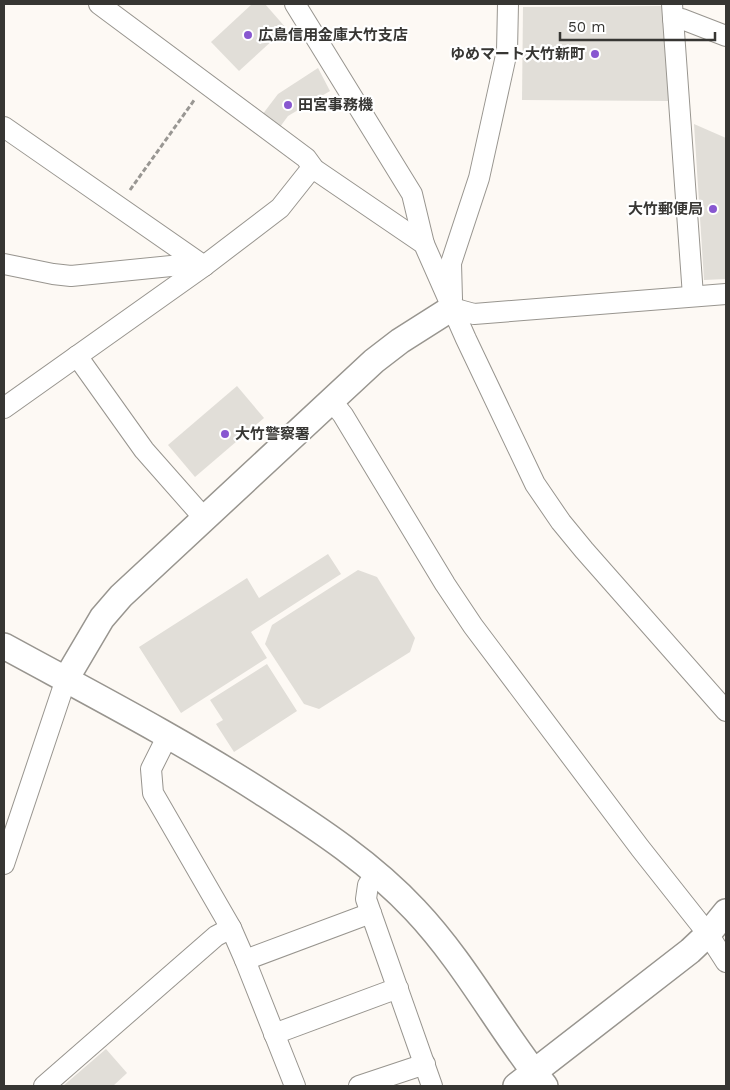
<svg xmlns="http://www.w3.org/2000/svg" width="730" height="1090" font-family="'Work Sans','Noto Sans JP',sans-serif">
  <style>
    .building { fill: #e1ded8 }
    .lines { fill: none; stroke-linecap: round; stroke-linejoin: round }
    .minor-casing { stroke: #98958f; stroke-width: 22 }
    .tertiary-casing { stroke: #98958f; stroke-width: 28 }
    .path { stroke: #999793; stroke-width: 3; stroke-dasharray: 5 2.5; stroke-linecap: butt }
    .minor { stroke: #fff; stroke-width: 20 }
    .tertiary { stroke: #fff; stroke-width: 25 }
    .poi-dot { fill: #8857d0; stroke: #fff; stroke-width: 2 }
    .labels { text-anchor: middle; dominant-baseline: central; stroke-width: 4.5; stroke-linejoin: round; paint-order: stroke }
    .poi-label { font-size: 15px; font-weight: bold; fill: #373633; stroke: #fff; text-anchor: start }
  </style>
  <rect width="100%" height="100%" fill="#fdf9f4"/>
  <g class="building">
    <path d="M252 4H265L286 28 239 71 211 42Z"/>
    <path d="M663 6 669 101 522 100 523 7Z"/>
    <path d="M318 68 330 91 288 116 277 131 259 119 278 94Z"/>
    <path d="M694 124 726 138V279L704 280Z"/>
    <path d="M237 386 264 418 195 477 168 445Z"/>
    <path d="M328 554 341 574 251 632 267 658 181 713 139 647 247 578 259 598Z"/>
    <path d="M358 570 377 577 415 638 410 652 319 709 304 704 265 644 272 625Z"/>
    <path d="M267 664 297 711 234 752 216 724 223 720 210 700Z"/>
    <path d="M106 1049 127 1073 113 1086H63Z"/>
  </g>
  <g class="lines">
    <g class="minor-casing">
      <g id="minor">
        <path d="M99 4 306 158 314 169 424 244 466 339 535 484 561 522 584 550 726 711"/>
        <path d="M295 4 412 194 424 244"/>
        <path d="M672 4 693 296"/>
        <path d="M673 19H682L726 36"/>
        <path d="M4 127 204 266"/>
        <path d="M4 264 53 274 71 276 191 264 204 266"/>
        <path d="M452 299 451 263 479 178 507 51 508 4"/>
        <path d="M452 308 474 314 726 294"/>
        <path d="M77 356 144 450 204 518"/>
        <path d="M331 400 343 415 445 584 473 626 640 848 708 934 726 962"/>
        <path d="M4 408 204 266 280 208 307 174 314 169"/>
        <path d="M168 735 151 769 153 793 231 928 245 960 295 1086"/>
        <path d="M4 864 66 679"/>
        <path d="M376 873 368 885 366 899 432 1086"/>
        <path d="M245 960 371 913"/>
        <path d="M274 1034 398 988"/>
        <path d="M44 1086 216 936 231 928"/>
        <path d="M359 1086 425 1064"/>
      </g>
    </g>
    <g class="tertiary-casing">
      <g id="tertiary">
        <path d="M4 646C92 694 181 740 266 795 319 829 372 864 415 910 466 964 499 1029 545 1086"/>
        <path d="M66 679 102 618 121 596 374 361 400 341 452 308"/>
        <path d="M516 1086 690 951 708 934 726 912"/>
      </g>
    </g>
    <path class="path" d="M130 190 195 99"/>
    <use href="#minor" class="minor"/>
    <use href="#tertiary" class="tertiary"/>
  </g>
  <g class="poi-dot">
    <circle cx="248" cy="35" r="5"/>
    <circle cx="595" cy="54" r="5"/>
    <circle cx="288" cy="105" r="5"/>
    <circle cx="713" cy="209" r="5"/>
    <circle cx="225" cy="434" r="5"/>
  </g>
  <g class="labels">
    <g class="poi-label">
      <text x="258" y="35">広島信用金庫大竹支店</text>
      <text x="585" y="54" text-anchor="end">ゆめマート大竹新町</text>
      <text x="298" y="105">田宮事務機</text>
      <text x="703" y="209" text-anchor="end">大竹郵便局</text>
      <text x="235" y="434">大竹警察署</text>
    </g>
  </g>
  <rect width="730" height="1090" fill="none" stroke="#373633" stroke-width="10"/>
  <path d="M560 32v8h155v-8" fill="none" stroke="#373633" stroke-width="2.5"/>
  <text x="568" y="32" font-size="15" fill="#373633" stroke="#ffffff" stroke-width="4" paint-order="stroke">50 m</text>
</svg>
